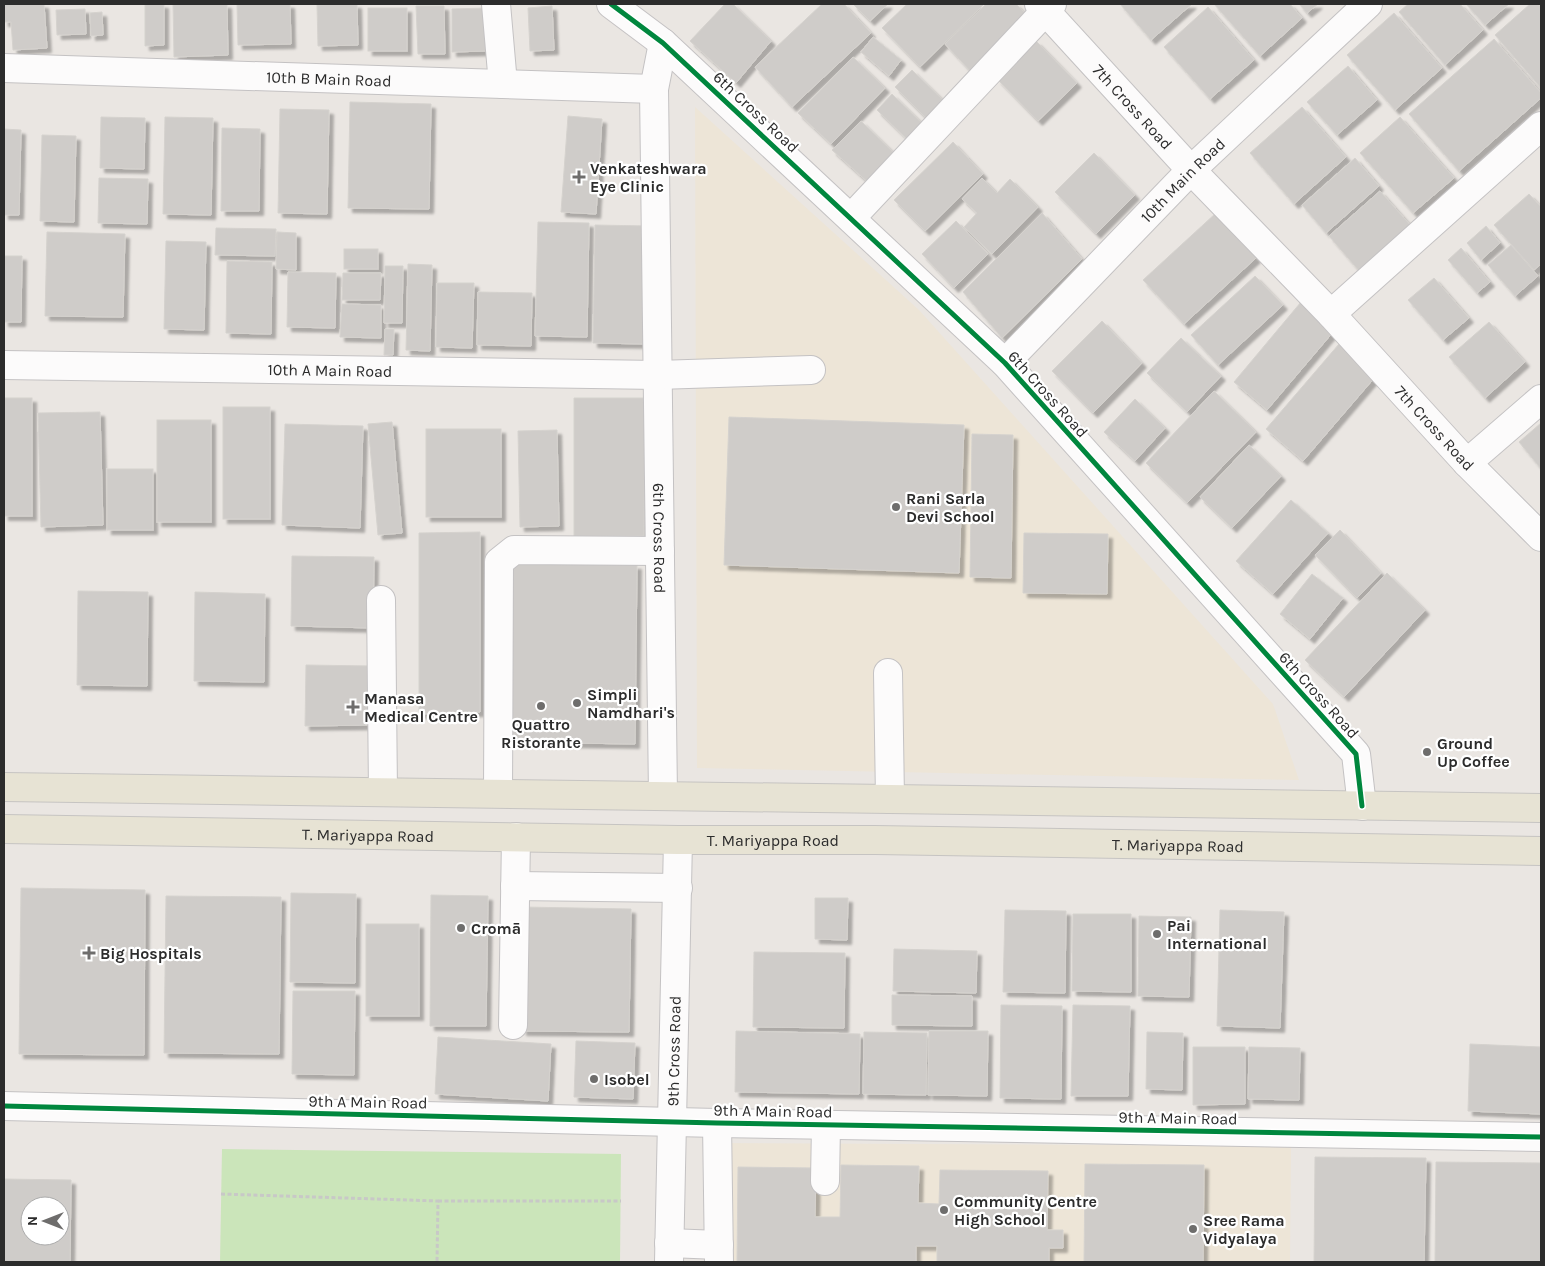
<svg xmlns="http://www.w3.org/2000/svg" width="1545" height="1266" font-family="Karla,sans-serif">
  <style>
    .education { fill: #ede5d7 }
    .green { fill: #cbe5ba }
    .building { fill: #cfccc9; stroke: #d5d2ce; fill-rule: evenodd; filter: url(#shadow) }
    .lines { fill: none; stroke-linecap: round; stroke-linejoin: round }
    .minor-casing { stroke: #c4c2c3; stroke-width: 30 }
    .major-casing { stroke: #c6c4c2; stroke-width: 30 }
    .path { stroke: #c8c8c7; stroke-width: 3; stroke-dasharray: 4 2.5; stroke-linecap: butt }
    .minor { stroke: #fcfbfb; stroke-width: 28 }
    .major { stroke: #e7e3d4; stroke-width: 28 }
    .cycleway-casing { stroke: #fff; stroke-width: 8 }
    .cycleway { stroke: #00873e; stroke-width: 5 }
    .poi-dot { fill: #6e6d6c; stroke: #fff; stroke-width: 2 }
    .labels { text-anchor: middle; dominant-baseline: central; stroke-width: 4.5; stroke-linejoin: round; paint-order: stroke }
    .street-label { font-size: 16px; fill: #2c2c2c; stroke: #fff }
    .poi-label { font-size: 16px; font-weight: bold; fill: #2c2c2c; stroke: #fff; text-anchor: start }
  </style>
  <defs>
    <filter id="shadow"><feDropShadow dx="4.5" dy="4.5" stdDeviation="1" flood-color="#0004"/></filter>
  </defs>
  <rect width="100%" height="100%" fill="#eae6e2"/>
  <g class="education">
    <path d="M695 107 919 310 1273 704 1299 780 697 768Z"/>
    <path d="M707 1143 1291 1146 1290 1262H706Z"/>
  </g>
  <path class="green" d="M222 1149 621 1154 620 1262H220Z"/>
  <g class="building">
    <path d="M4 4H44L47 48 13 50 11 22H4Z"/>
    <path d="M145 4H164V45L145 46Z"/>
    <path d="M173 4H227L228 55 174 57Z"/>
    <path d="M237 4H290L291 44 238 45Z"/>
    <path d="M357 4 358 45 318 46 317 5Z"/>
    <path d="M725 4H733L771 41 736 83 690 41Z"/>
    <path d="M822 4H844L871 33 792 107 755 67Z"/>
    <path d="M853 4H888L870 21Z"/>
    <path d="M907 4H984L920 67 882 28Z"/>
    <path d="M986 4H1016L1029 17 972 73 945 44Z"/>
    <path d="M1120 4H1192L1151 40Z"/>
    <path d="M1214 4H1290L1302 18 1260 56Z"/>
    <path d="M1299 4H1318L1307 13Z"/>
    <path d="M1408 4H1460L1483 30 1445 65 1399 12Z"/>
    <path d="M1466 4H1509L1485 25Z"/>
    <path d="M1530 4 1541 5V88L1495 35Z"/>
    <path d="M416 6H444L445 54H418Z"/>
    <path d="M552 6 554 50 530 51 528 8Z"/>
    <path d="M1208 7 1254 60 1210 99 1164 47Z"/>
    <rect x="368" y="8" width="39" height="43"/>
    <path d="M485 8 486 51 452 52V9Z"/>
    <path d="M85 9 86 34 57 35 56 10Z"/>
    <path d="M102 12 103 35 91 36 90 13Z"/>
    <path d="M1394 13 1442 68 1395 110 1347 55Z"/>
    <path d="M873 37 901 60 889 76 861 52Z"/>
    <path d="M1494 39 1541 93V98L1459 171 1409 114Z"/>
    <path d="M1036 41 1077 83 1038 121 997 79Z"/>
    <path d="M853 57 885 88 831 144 798 113Z"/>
    <path d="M1348 66 1377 100 1337 135 1307 102Z"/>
    <path d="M912 70 946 103 929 121 895 87Z"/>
    <path d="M892 94 928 129 912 144 877 110Z"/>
    <path d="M350 102 431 104 429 209 348 208Z"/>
    <path d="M1302 107 1346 157 1294 204 1250 153Z"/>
    <path d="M280 109 329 110 327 214 278 213Z"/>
    <path d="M568 116 602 119 596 214 561 212Z"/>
    <path d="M101 117 145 118 144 169 100 168Z"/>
    <path d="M165 117 213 118 211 215 163 214Z"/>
    <path d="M1400 117 1454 178 1413 213 1360 153Z"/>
    <path d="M861 121 897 156 870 184 832 150Z"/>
    <path d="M222 128 260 129 259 211H221Z"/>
    <path d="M4 129 21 130 19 215H4Z"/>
    <path d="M42 135 76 136 74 222 40 221Z"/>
    <path d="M953 142 983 174 925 231 894 200Z"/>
    <path d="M1094 153 1135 195 1096 234 1055 192Z"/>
    <path d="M1355 158 1379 186 1326 233 1302 205Z"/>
    <path d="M99 178 148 179 147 224 98 223Z"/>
    <path d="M982 178 997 193 1010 179 1038 207 992 254 964 227 977 213 962 199Z"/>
    <path d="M1380 191 1411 226 1360 272 1329 236Z"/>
    <path d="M1529 194 1541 207V264L1534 270 1494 225Z"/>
    <path d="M1042 213 1082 259 1002 338 963 292Z"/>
    <path d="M1216 213 1256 258 1184 324 1143 280Z"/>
    <path d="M956 221 988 254 954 288 922 254Z"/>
    <path d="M538 222 589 223 587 337 535 336Z"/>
    <path d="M595 225 650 226 648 344 593 343Z"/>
    <path d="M1486 226 1500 243 1481 260 1467 243Z"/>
    <path d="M216 228 276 229 275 256 215 255Z"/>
    <path d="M47 232 125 234 123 317 45 316Z"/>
    <path d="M277 232 296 233V270L276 269Z"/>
    <path d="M166 241 206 242 204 330 164 329Z"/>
    <path d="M1511 245 1538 276 1515 296 1488 265Z"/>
    <path d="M1461 248 1490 282 1477 293 1448 260Z"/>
    <rect x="344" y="249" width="34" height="20"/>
    <path d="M4 256H22L21 322H4Z"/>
    <path d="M227 261 272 262 271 334 226 333Z"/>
    <path d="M408 264 432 265 430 351 406 350Z"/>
    <path d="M385 266H403L402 323H384Z"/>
    <path d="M288 272 336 273 335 328 287 327Z"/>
    <path d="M343 273H381L380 300H342Z"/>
    <path d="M1255 276 1283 305 1218 365 1191 335Z"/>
    <path d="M1434 278 1469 318 1443 340 1408 300Z"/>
    <path d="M437 283H474L472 348 436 347Z"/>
    <path d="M478 292 532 293 531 346 477 345Z"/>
    <path d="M1301 302 1334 331 1267 410 1234 382Z"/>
    <path d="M342 304 381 305V338L340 337Z"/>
    <path d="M1102 321 1142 363 1093 413 1052 371Z"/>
    <path d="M1489 322 1525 362 1485 398 1449 357Z"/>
    <path d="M385 329H394L393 355H384Z"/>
    <path d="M1181 338 1221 376 1187 412 1147 373Z"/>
    <path d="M1339 344 1376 376 1303 461 1266 429Z"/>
    <path d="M1214 391 1256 432 1187 503 1146 463Z"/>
    <rect x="4" y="398" width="28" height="118"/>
    <path d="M574 398H645L644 536H574Z"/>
    <path d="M1135 399 1165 428 1135 461 1104 432Z"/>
    <rect x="223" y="407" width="47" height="112"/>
    <path d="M100 412 103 525 41 527 38 413Z"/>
    <path d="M729 417 964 425 959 573 724 565Z"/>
    <rect x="157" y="420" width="54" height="102"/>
    <path d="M392 422 402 533 378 535 368 424Z"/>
    <path d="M1541 423V469L1519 442Z"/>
    <path d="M285 424 363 426 360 528 282 525Z"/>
    <rect x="426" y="429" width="75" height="88"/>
    <path d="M557 430 559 526 520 527 518 431Z"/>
    <path d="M972 434 1013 435 1011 578 970 577Z"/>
    <path d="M1249 445 1281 476 1232 528 1200 497Z"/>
    <rect x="107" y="469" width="46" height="61"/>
    <path d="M1291 500 1328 533 1273 594 1236 561Z"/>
    <path d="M1340 530 1381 573 1357 598 1315 555Z"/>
    <path d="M480 532V712L419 714V533Z"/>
    <path d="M1024 533 1108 534 1107 594 1023 593Z"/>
    <path d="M292 556 374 557 373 628 291 626Z"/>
    <path d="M508 564 637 565 635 744 506 742Z"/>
    <path d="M1387 573 1425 610 1344 697 1305 660Z"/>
    <path d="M1312 574 1343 598 1310 639 1280 614Z"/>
    <path d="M78 591 148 592 147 686 77 685Z"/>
    <path d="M195 592 265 594 264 682 194 681Z"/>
    <path d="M306 665 373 666V725L305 726Z"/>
    <path d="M21 888 145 890 144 1055 19 1054Z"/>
    <path d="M291 893 356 894 355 983 290 982Z"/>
    <path d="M431 895 488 896 486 1026H430Z"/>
    <path d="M166 896 281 897 279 1054 164 1053Z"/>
    <path d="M815 898H848L847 940 815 939Z"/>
    <path d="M524 907 631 909 629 1032 522 1031Z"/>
    <path d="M1005 910 1066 911 1065 993 1003 992Z"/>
    <path d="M1220 910 1284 912 1280 1028 1217 1026Z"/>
    <path d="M1073 914H1131V992L1072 991Z"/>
    <path d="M1139 916 1191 917 1189 997 1138 996Z"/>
    <rect x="366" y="924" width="53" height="92"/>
    <path d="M894 949 977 951 976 993 893 991Z"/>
    <path d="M754 952 845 953 844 1028 753 1027Z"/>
    <path d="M293 991H355L354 1075 292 1074Z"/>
    <path d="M892 995 972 996V1026L892 1025Z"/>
    <path d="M1001 1005 1062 1006 1061 1099 1000 1098Z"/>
    <path d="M1073 1005 1130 1006 1128 1096H1071Z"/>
    <path d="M736 1031 860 1034 859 1094 735 1092Z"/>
    <path d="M929 1031H988L987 1096 928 1095Z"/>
    <path d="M864 1032 927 1033 926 1095 863 1094Z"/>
    <path d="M1147 1032 1183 1033 1182 1090 1146 1089Z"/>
    <path d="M438 1037 551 1044 548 1101 435 1094Z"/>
    <path d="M576 1041 635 1043 633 1099 574 1097Z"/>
    <path d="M1470 1044 1541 1047V1114L1468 1111Z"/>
    <path d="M1193 1047H1245V1104L1193 1105Z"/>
    <path d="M1249 1047 1300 1048 1299 1100 1248 1099Z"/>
    <path d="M1315 1157 1426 1158 1424 1262H1314Z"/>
    <path d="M1436 1162 1541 1163V1262H1435Z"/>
    <path d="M1085 1164 1204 1165 1203 1262H1084Z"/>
    <path d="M841 1165 919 1166 918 1203 939 1204 940 1170 1048 1171 1047 1230H1063V1248H1049V1262H937V1246H916V1262H737L738 1167 816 1168 815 1217H840Z"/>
    <path d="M4 1179 71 1180 70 1262H4ZM30 1206H60V1236H30Z"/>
  </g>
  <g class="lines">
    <g class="minor-casing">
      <g id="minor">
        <path d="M496 4 503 84"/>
        <path d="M611 4 663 43 1005 363 1356 754 1362 806"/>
        <path id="s1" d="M1039 4 1191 170 1331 314 1467 463 1541 537"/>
        <path id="s2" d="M663 43 654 89 663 796"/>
        <path id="s3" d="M4 68 654 89"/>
        <path d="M851 218 1052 4"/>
        <path d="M1331 314 1541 126"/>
        <path id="s4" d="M1005 363 1191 170 1368 4"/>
        <path id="s5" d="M4 365 658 375 811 370"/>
        <path d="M1467 463 1541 399"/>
        <path d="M381 600 383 792"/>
        <path d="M888 673 890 799"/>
        <path d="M498 793 499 562 514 550 660 551"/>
        <path d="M515 886 678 888"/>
        <path d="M513 1025 516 837"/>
        <path d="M4 1106 717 1123 1541 1137"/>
        <path d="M717 1123 719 1262"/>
        <path d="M825 1181 826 1125"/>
        <path d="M669 1243 719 1245"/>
        <path id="s6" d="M669 1262 678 840"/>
      </g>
    </g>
    <g class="major-casing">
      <g id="major">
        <path d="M4 787 1541 808"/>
        <path id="s7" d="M4 829 678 840H875L1541 851"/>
      </g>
    </g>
    <g class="path">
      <path d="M221 1194 438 1201 437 1262"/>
      <path d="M438 1201H621"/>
    </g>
    <use href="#minor" class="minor"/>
    <use href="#major" class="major"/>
    <g class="cycleway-casing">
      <g id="cycleway">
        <path d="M611 4 663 43 1005 363 1356 754 1362 806"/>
        <path d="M4 1106 717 1123 1541 1137"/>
      </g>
    </g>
    <use href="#cycleway" class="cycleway"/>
  </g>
  <g class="poi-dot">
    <path d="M576.5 169.5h5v5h5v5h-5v5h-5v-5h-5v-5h5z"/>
    <circle cx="896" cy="507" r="5"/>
    <circle cx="577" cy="703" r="5"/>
    <circle cx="541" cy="706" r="5"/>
    <path d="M350.5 699.5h5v5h5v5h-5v5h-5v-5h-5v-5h5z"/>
    <circle cx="1427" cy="752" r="5"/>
    <circle cx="461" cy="928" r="5"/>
    <circle cx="1157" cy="934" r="5"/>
    <path d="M86.5 945.5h5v5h5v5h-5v5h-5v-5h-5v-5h5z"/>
    <circle cx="594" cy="1079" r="5"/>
    <circle cx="944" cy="1210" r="5"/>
    <circle cx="1193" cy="1229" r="5"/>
  </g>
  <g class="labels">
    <g class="street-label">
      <text stroke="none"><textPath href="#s3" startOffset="325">10th B Main Road</textPath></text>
      <text stroke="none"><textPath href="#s1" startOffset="139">7th Cross Road</textPath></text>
      <text transform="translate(756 112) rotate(43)">6th Cross Road</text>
      <text stroke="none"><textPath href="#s4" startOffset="255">10th Main Road</textPath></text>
      <text stroke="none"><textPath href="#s5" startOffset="326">10th A Main Road</textPath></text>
      <text transform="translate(1048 394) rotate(48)">6th Cross Road</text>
      <text stroke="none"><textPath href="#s1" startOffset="580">7th Cross Road</textPath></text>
      <text stroke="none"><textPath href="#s2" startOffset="496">6th Cross Road</textPath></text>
      <text transform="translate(1319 695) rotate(48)">6th Cross Road</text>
      <text stroke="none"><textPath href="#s7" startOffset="364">T. Mariyappa Road</textPath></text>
      <text stroke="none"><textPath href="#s7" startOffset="769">T. Mariyappa Road</textPath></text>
      <text stroke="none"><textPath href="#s7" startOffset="1174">T. Mariyappa Road</textPath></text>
      <text stroke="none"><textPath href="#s6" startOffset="211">9th Cross Road</textPath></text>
      <text transform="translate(368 1102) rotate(1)">9th A Main Road</text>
      <text transform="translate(773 1111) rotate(1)">9th A Main Road</text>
      <text transform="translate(1178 1118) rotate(1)">9th A Main Road</text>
    </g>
    <g class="poi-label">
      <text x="590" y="168">Venkateshwara<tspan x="590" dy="18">Eye Clinic</tspan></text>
      <text x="906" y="498">Rani Sarla<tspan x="906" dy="18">Devi School</tspan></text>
      <text x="587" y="694">Simpli<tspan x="587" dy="18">Namdhari's</tspan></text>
      <text x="364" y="698">Manasa<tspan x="364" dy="18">Medical Centre</tspan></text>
      <text x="541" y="724" text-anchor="middle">Quattro<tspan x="541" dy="18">Ristorante</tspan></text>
      <text x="1437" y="743">Ground<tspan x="1437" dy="18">Up Coffee</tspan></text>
      <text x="1167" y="925">Pai<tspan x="1167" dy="18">International</tspan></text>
      <text x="471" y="928">Cromā</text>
      <text x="100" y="953">Big Hospitals</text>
      <text x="604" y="1079">Isobel</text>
      <text x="954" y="1201">Community Centre<tspan x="954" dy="18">High School</tspan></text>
      <text x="1203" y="1220">Sree Rama<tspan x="1203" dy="18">Vidyalaya</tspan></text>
    </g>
  </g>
  <rect width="1545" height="1266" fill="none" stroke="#2c2c2c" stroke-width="10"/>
  <g transform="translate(45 1221) rotate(270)"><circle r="24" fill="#ffffff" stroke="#ababab"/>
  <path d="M0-4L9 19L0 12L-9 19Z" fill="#6e6d6c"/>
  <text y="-8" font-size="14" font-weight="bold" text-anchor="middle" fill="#2c2c2c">N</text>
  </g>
</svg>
